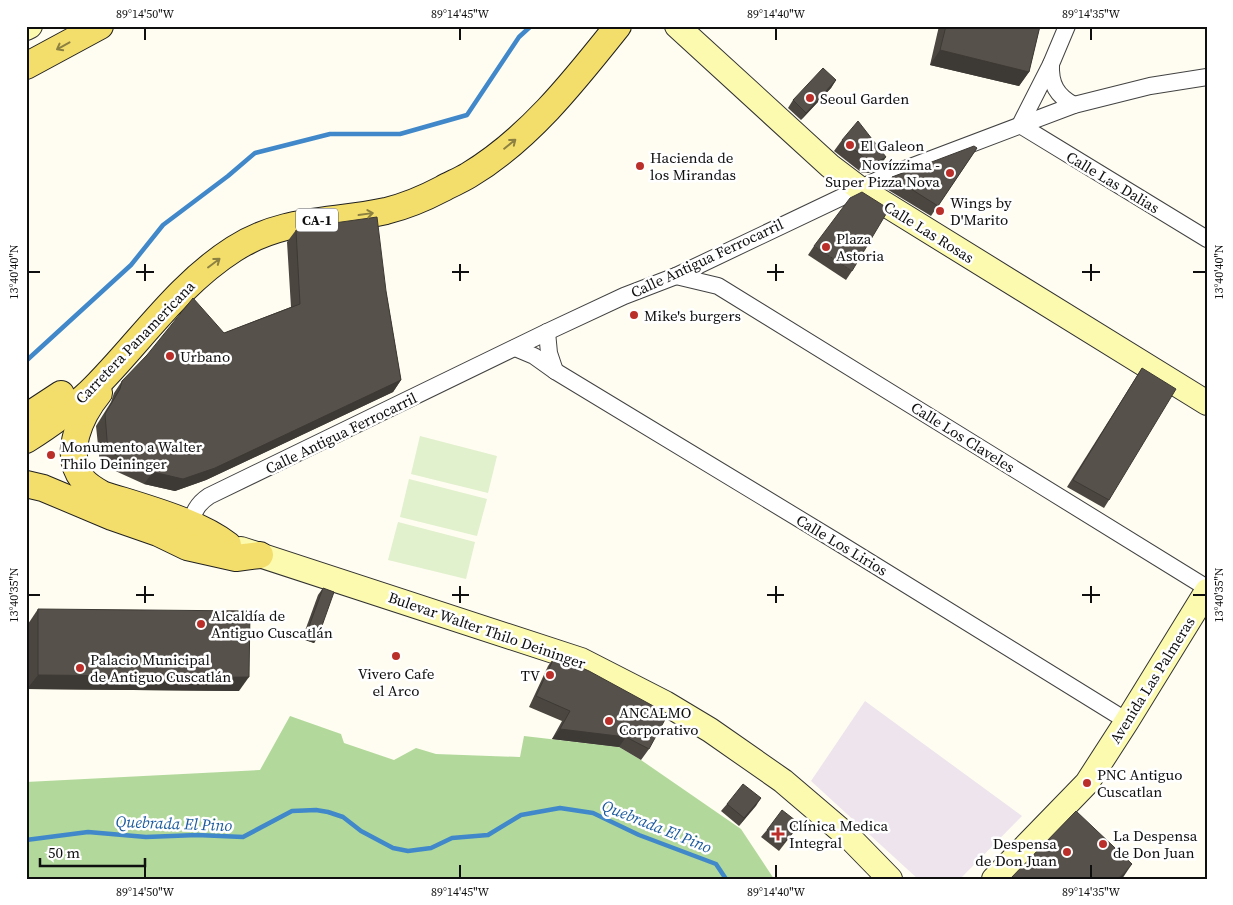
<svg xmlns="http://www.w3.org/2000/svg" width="1233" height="905" font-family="'Source Serif 4',serif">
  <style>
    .industrial { fill: #ede4ed }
    .forest { fill: #b2d99b }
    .pitch { fill: #e1f0cd }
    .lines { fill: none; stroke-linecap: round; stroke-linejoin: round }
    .stream { stroke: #4088c9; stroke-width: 4.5 }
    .street-casing { stroke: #424242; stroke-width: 18 }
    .secondary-casing { stroke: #313131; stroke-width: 26 }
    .primary-casing { stroke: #202020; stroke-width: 28 }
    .street { stroke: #fff; stroke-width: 16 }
    .secondary { stroke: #fcfaae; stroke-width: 24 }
    .primary { stroke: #f4de6b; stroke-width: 26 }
    .wall { fill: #4b4640 }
    .shaded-wall { fill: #3d3934 }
    .building { fill: #57514b; stroke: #3d3934 }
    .oneway { stroke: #8d8142 }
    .ticks { fill: none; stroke: #0f0f0f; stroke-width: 2 }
    .poi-dot { fill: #bb2f2a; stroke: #fff; stroke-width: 2 }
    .labels { text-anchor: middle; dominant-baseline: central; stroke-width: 5; stroke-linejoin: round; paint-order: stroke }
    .shield { fill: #fff; stroke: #575757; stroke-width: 1 }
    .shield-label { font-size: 14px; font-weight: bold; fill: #0f0f0f }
    .poi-label { font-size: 15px; fill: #0f0f0f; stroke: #fff; text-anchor: start }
    .street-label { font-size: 15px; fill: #0f0f0f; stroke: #fff }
    .water-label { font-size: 16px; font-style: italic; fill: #1b5a9e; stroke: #fff }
    .neatline { fill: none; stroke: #0f0f0f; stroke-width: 2 }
    .ticks-label { font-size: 12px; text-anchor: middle; fill: #0f0f0f }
  </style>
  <rect width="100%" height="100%" fill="#fffdf1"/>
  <path class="industrial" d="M865 701 1022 816 960 879H918L811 781Z"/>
  <path class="forest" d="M290 716 341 734 344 743 394 760 416 748 436 754 520 757 524 736 619 747 641 760 741 829 774 879H26V782L260 770Z"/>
  <g class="pitch">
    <path d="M420 436 497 456 488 493 411 474Z"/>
    <path d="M409 479 487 499 477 536 400 517Z"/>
    <path d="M398 522 475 542 466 579 388 560Z"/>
  </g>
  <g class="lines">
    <g class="stream">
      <path d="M26 361 131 265 163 225 228 176 255 153 330 134H400L467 115 519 37 531 26"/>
      <path d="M26 840 88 832 146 837 197 835 243 837 292 811 316 810 328 812 343 817 361 831 393 848 408 851 431 848 452 838 488 835 521 815 560 808 593 813 639 835 716 864 726 879"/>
    </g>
    <g class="street-casing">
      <g id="street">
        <path d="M1067 26 1051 64 1020 125 1207 239"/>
        <path d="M1051 64C1050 84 1057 96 1074 105"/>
        <path d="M676 276 718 286 1207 588"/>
        <path d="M547 332 549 353 555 371"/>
        <path d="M515 348 534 356 555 371 834 540 1127 721"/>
        <path d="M187 533C193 516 194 506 209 496L547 332 624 296 676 276 884 177 1074 105 1150 86 1207 77"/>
      </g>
    </g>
    <g class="secondary-casing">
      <g id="secondary">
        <path d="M677 26 830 166 859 188 1207 403"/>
        <path d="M26 28 30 26"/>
        <path d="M241 549 581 660 665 703 710 730 783 781 851 839 890 879"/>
        <path d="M994 879 1087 783 1127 721 1207 591"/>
      </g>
    </g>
    <g class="primary-casing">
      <g id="primary">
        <path d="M26 66 100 26"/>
        <path d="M99 393C81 415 62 454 83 480 88 486 95 490 102 494 139 506 198 521 228 545"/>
        <path d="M26 417 61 394"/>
        <path d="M26 440C48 426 71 410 90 392 138 345 176 286 234 249 284 217 332 223 386 211 406 206 425 198 442 189 451 184 461 180 469 175 529 139 575 80 618 26"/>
        <path d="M26 484 43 488 112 517 158 533 187 547 236 558 260 555"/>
      </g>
    </g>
    <use href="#street" class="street"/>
    <use href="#secondary" class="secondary"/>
    <use href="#primary" class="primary"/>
  </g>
  <g class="wall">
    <path d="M939 26H1040L1029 72 1019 86 930 65Z"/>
    <path d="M836 80 831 88 801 120 788 108 793 100Z"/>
    <path d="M842 140 879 168 869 173H862L834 151Z"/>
    <path d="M977 148 931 216 885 188 892 177Z"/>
    <path d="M296 230 386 291 401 380 393 392 206 480 175 491 144 484 100 464 96 426 111 402 114 393 122 381 224 333 291 307 287 242Z"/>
    <path d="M814 246 852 271 846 280 808 255Z"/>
    <path d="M1142 368 1109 500 1104 508 1067 487Z"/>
    <path d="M323 588 318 637 314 643 302 639 318 595Z"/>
    <path d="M38 609 239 691 27 689 28 624Z"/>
    <path d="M555 656 649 749 641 760 619 747 552 739 562 721 529 707 548 666Z"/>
    <path d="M761 798 739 826 721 811 727 804Z"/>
    <path d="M800 824 779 851 761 837 767 830Z"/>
  </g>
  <g class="shaded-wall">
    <path d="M940 50 1029 72 1019 86 930 65Z"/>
    <path d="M836 80 831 88 801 120 806 113Z"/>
    <path d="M886 157 879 168 869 173H862L870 162Z"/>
    <path d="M401 380 393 392 206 480 175 491 144 484 153 472Z"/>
    <path d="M307 632 318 637 314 643 302 639Z"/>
    <path d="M38 675 249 677 239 691 27 689Z"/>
    <path d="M560 729 626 737 619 747 552 739Z"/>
    <path d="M761 798 756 806 739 826 744 818Z"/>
    <path d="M1132 864 1122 879H1118Z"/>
  </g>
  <g class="building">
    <path d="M946 26H1040L1029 72 940 50Z"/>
    <path d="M823 68 836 80 806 113 793 100Z"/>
    <path d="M858 121 886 157 877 162H870L842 140Z"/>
    <path d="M974 146 977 148 938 206 892 177Z"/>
    <path d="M862 192 889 209 852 271 814 246 850 198Z"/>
    <path d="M377 217 386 291 401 380 215 468 183 479 153 472 108 452 105 414 120 389 122 381 147 355 193 298 224 333 300 304 296 230 320 225Z"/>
    <path d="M1142 368 1176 389 1109 500 1073 480Z"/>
    <path d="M323 588 334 592 318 637 307 632Z"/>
    <path d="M38 609 250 611 249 677 38 675Z"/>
    <path d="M555 656 589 671 668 714 649 749 626 737 560 729 570 711 536 696Z"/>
    <path d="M743 784 761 798 744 818 727 804Z"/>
    <path d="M782 810 800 824 784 843 767 830Z"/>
    <path d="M1076 811 1132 864 1118 879H1010Z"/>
  </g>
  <defs><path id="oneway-shaft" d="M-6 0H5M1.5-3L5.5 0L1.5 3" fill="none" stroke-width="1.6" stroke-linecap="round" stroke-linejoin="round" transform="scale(1.25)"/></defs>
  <g class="oneway">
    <use href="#oneway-shaft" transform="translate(63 46) rotate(151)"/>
    <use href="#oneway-shaft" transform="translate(510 144) rotate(-39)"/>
    <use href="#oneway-shaft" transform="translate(366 214) rotate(-8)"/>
    <use href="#oneway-shaft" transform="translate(214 263) rotate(-37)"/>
  </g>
  <path class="ticks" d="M145 28V40M460 28V40M776 28V40M1091 28V40M145 264V281M460 264V281M776 264V281M1091 264V281M28 272H40M136 272H154M452 272H469M767 272H784M1082 272H1100M1193 272H1206M145 586V603M460 586V603M776 586V603M1091 586V603M28 595H40M136 595H154M452 595H469M767 595H784M1082 595H1100M1193 595H1206M145 865V878M460 865V878M776 865V878M1091 865V878"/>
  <g class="poi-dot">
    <circle cx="810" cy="98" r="5"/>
    <circle cx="850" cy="145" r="5"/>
    <circle cx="640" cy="166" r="5"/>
    <circle cx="950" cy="173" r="5"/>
    <circle cx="940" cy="211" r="5"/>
    <circle cx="826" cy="247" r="5"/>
    <circle cx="634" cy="315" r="5"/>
    <circle cx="170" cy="356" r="5"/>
    <circle cx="51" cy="455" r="5"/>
    <circle cx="201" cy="624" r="5"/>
    <circle cx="396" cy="656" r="5"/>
    <circle cx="80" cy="668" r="5"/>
    <circle cx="550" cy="675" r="5"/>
    <circle cx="609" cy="721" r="5"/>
    <circle cx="1087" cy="783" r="5"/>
    <path d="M775.5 826.5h5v5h5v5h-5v5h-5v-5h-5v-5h5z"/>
    <circle cx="1103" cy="844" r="5"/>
    <circle cx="1067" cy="852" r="5"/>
  </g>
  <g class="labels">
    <rect class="shield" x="296" y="208.5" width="42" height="23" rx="4"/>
    <g class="shield-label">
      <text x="317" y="220">CA-1</text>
    </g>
    <g class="poi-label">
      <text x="820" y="98">Seoul Garden</text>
      <text x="860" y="145">El Galeon</text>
      <text x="650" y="157">Hacienda de<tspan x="650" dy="17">los Mirandas</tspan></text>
      <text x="940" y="164" text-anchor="end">Novízzima -<tspan x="940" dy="17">Super Pizza Nova</tspan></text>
      <text x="950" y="202">Wings by<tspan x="950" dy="17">D'Marito</tspan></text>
      <text x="836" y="238">Plaza<tspan x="836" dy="17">Astoria</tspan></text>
      <text x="644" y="315">Mike's burgers</text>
      <text x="180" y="356">Urbano</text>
      <text x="61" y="446">Monumento a Walter<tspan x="61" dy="17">Thilo Deininger</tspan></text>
      <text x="211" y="615">Alcaldía de<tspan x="211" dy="17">Antiguo Cuscatlán</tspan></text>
      <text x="90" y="659">Palacio Municipal<tspan x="90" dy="17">de Antiguo Cuscatlán</tspan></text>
      <text x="396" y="673" text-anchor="middle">Vivero Cafe<tspan x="396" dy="17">el Arco</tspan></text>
      <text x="540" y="675" text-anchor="end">TV</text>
      <text x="619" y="712">ANCALMO<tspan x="619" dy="17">Corporativo</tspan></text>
      <text x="1097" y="774">PNC Antiguo<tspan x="1097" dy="17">Cuscatlan</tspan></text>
      <text x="789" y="825">Clínica Medica<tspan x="789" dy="17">Integral</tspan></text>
      <text x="1113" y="835">La Despensa<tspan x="1113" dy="17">de Don Juan</tspan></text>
      <text x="1057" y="843" text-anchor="end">Despensa<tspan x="1057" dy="17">de Don Juan</tspan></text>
    </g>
    <g class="street-label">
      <text transform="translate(1113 182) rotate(31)">Calle Las Dalias</text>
      <text transform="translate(929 232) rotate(32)">Calle Las Rosas</text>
      <text transform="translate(707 258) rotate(-25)">Calle Antigua Ferrocarril</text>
      <text transform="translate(135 342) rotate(-46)">Carretera Panamericana</text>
      <text transform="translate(341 433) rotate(-26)">Calle Antigua Ferrocarril</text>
      <text transform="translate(963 437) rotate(32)">Calle Los Claveles</text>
      <text transform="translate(842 545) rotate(31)">Calle Los Lirios</text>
      <text transform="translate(487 630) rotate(19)">Bulevar Walter Thilo Deininger</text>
      <text transform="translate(1152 680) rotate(-58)">Avenida Las Palmeras</text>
    </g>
    <g class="water-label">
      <text transform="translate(174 823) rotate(2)">Quebrada El Pino</text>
      <text transform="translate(657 826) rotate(22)">Quebrada El Pino</text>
    </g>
  </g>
  <rect width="1233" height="905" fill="none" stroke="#ffffff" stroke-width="55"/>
  <path d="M40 858v8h105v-8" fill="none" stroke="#0f0f0f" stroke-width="2.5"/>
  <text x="48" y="858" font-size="15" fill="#0f0f0f" stroke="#ffffff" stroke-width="4" paint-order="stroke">50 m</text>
  <rect x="28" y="28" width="1178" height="850" class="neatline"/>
  <g class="ticks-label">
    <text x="145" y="18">89°14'50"W</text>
    <text x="460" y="18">89°14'45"W</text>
    <text x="776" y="18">89°14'40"W</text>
    <text x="1091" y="18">89°14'35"W</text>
    <text transform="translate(14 272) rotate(-90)" y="4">13°40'40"N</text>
    <text transform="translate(1219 272) rotate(-90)" y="4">13°40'40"N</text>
    <text transform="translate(14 595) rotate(-90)" y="4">13°40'35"N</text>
    <text transform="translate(1219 595) rotate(-90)" y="4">13°40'35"N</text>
    <text x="145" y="896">89°14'50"W</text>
    <text x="460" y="896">89°14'45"W</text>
    <text x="776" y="896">89°14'40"W</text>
    <text x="1091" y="896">89°14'35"W</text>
  </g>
</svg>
